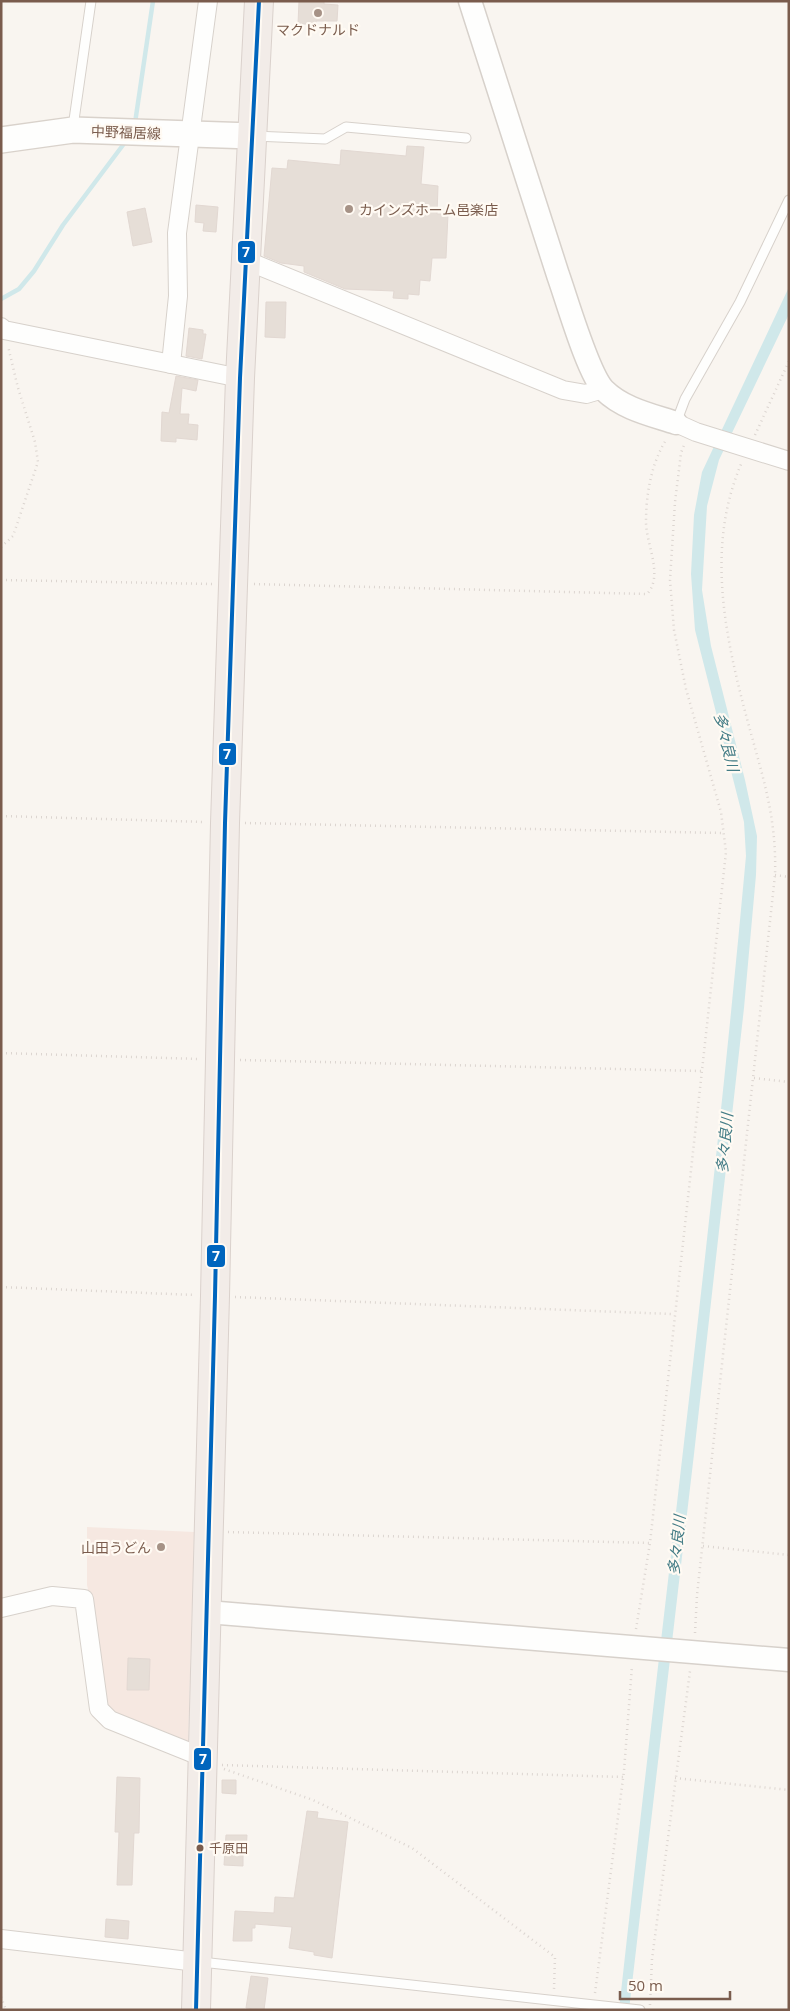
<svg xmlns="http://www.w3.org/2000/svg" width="790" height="2011" font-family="'Open Sans','Noto Sans JP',sans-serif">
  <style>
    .commercial { fill: #f6e8e1 }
    .water { fill: #d0e8ea }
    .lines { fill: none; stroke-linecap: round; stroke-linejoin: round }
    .stream { stroke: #d0e8ea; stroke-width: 4.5 }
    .building { fill: #e6ded7; stroke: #e2d8d2 }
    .service-casing { stroke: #d7d1cb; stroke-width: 11 }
    .minor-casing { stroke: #d7d1cb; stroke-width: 20 }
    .tertiary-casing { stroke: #d7d1cb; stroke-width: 25 }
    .secondary-casing { stroke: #d9d2cb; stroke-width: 28 }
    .trunk-casing { stroke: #dad1cc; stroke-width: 30 }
    .path { stroke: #dcd5d0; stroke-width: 2.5; stroke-dasharray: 1 4; stroke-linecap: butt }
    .service { stroke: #fefefd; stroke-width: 9 }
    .minor { stroke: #fefefd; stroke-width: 18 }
    .tertiary { stroke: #fefefd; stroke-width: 22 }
    .secondary { stroke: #fefefd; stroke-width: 25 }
    .trunk { stroke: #f2ece8; stroke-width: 28 }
    .bus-1-casing { stroke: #fffaf3; stroke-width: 8 }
    .bus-1 { stroke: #0065bd; stroke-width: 4 }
    .poi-dot { fill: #a69286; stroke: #fffaf3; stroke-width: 2 }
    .bus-dot { fill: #7a5c4d; stroke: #fffaf3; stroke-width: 2 }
    .labels { text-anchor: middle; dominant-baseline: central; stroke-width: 4.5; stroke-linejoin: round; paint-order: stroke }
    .bus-label { font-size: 13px; fill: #7a5c4d; stroke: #fffaf3; text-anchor: start }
    .poi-label { font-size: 14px; fill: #7a5c4d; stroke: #fffaf3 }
    .street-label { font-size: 14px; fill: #7a5c4d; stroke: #fffaf3 }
    .water-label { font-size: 15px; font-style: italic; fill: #437c86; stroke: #fffaf3 }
    .line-badge { stroke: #fffaf3; stroke-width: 2 }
    .badge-label { font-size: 14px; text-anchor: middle; font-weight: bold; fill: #fff }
  </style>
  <rect width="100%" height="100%" fill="#f9f5f0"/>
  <path class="commercial" d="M87 1527 194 1532 188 1746 111 1714 104 1707 93 1612 87 1585Z"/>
  <path class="water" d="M789 287V314L719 460 707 506 702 590 711 646 745 780 757 836 756 875 744 1008 694 1454 629 2010H619C661 1625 711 1241 746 856L744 822 695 630 691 574 694 515 702 472Z"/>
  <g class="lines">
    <g class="stream">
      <path d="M135 123 153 1"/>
      <path d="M1 299 19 289 34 271 63 225 123 145"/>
    </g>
  </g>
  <g class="building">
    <path d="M299 1H324V4L338 5 337 21H316V24H298Z"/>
    <path d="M407 146 424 147 421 184 438 186 437 214H448L446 258H432L430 281 420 280 419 295 408 294V299L393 298 394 291 345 289 304 272V266L281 263 264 256 272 168 287 169 288 160 340 165 341 150 406 156Z"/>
    <path d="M196 205 218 207 216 232 203 231 204 223 195 222Z"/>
    <path d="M145 208 152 242 133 246 127 212Z"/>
    <path d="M266 302H286L285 338 265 337Z"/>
    <path d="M189 328 203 330V334H206L202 359 186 356Z"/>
    <path d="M176 376 198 380 196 391 182 388 180 414H189L188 424 198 425 197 440 176 438V442L161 441 162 412 169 413Z"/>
    <path d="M128 1658 150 1659 149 1690H127Z"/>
    <path d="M117 1777 140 1778 139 1833H134L132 1885H117L119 1832H115Z"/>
    <path d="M222 1780H236V1794L222 1793Z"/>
    <path d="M307 1811 318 1812 317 1818 348 1822 332 1958 314 1955V1952L289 1948 292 1927 255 1924V1928H252V1941H233L235 1911 274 1913 275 1897 294 1898Z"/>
    <path d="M226 1835H247L246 1850H243V1866L224 1865Z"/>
    <path d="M106 1919 129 1921 128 1939 105 1937Z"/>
    <path d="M251 1976 268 1978 264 2010 246 2008Z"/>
  </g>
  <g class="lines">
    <g class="service-casing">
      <g id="service">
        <path d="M73 127 91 1"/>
        <path d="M254 136 325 139 346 127 466 138"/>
        <path d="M676 423 685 399 740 302 789 200"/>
        <path d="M201 1962 640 2010"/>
      </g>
    </g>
    <g class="minor-casing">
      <g id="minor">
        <path d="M245 260 563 390 586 394 603 389"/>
        <path d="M1 327 4 330 240 378"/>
        <path d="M171 364 178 296 177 233 208 1"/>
        <path d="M676 423 696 432 789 461"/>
        <path d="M1 1608 52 1596 84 1599 99 1709 110 1720 202 1757"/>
        <path d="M1 1939 197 1962"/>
      </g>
    </g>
    <g class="tertiary-casing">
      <g id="tertiary">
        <path d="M470 1C499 92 529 184 558 275 567 300 588 374 604 390 623 409 652 415 676 423"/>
        <path d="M207 1612 789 1660"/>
      </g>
    </g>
    <g class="secondary-casing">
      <path id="secondary" d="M1 140 73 130 252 136"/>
    </g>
    <g class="trunk-casing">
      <path id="trunk" d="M196 2010 215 1296 225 823 240 378 259 1"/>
    </g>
    <g class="path">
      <path d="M755 435 789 361"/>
      <path d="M1 547 13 536 38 462 35 442 18 388 8 346"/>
      <path d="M1 580 213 584"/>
      <path d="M254 584 647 594C664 576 646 544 646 522 646 495 651 464 666 440"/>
      <path d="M1 816 205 822"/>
      <path d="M245 823 722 833"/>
      <path d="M775 875 789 877"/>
      <path d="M1 1053 200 1059"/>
      <path d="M240 1060 701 1071"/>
      <path d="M754 1078 789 1082"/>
      <path d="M1 1287 195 1295"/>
      <path d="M235 1297 671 1314"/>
      <path d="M228 1532 650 1543"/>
      <path d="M703 1546 789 1555"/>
      <path d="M636 1629 650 1543 726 852 721 812 686 689 674 630 670 580 675 502 681 453 684 445"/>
      <path d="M695 1633 697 1595 775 875C777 815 761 772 746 715 724 632 706 544 742 462"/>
      <path d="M222 1765 623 1777"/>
      <path d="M224 1769 313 1800 412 1848 555 1957 554 1989"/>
      <path d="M675 1778 789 1790"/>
      <path d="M595 1993 624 1771 632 1666"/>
      <path d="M1 1997 6 2010"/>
      <path d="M650 2005 652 1959 690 1671"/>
    </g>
    <use href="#service" class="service"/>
    <use href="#minor" class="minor"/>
    <use href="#tertiary" class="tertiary"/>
    <use href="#secondary" class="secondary"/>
    <use href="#trunk" class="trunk"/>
    <g class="bus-1-casing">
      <path id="bus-1" d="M196 2010 215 1296 225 823 240 378 259 1"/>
    </g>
    <use href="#bus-1" class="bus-1"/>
  </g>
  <g class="poi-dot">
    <circle cx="318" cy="13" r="5"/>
    <circle cx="349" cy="209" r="5"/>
    <circle cx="161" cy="1547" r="5"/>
  </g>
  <circle class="bus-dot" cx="200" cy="1848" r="4.5"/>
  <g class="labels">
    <g class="bus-label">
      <text x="209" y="1848">千原田</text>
    </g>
    <g class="poi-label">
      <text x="318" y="29">マクドナルド</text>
      <text x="359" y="209" text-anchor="start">カインズホーム邑楽店</text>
      <text x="151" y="1547" text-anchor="end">山田うどん</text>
    </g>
    <g class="street-label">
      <text transform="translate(126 132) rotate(2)">中野福居線</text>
    </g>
    <g class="water-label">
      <text transform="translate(727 742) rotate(76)">多々良川</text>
      <text transform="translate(724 1143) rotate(-85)">多々良川</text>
      <text transform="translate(676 1545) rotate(-84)">多々良川</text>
    </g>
  </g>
  <g class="line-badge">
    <rect x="237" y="240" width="19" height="24" rx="5" fill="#0065bd"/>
    <rect x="218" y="742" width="19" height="24" rx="5" fill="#0065bd"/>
    <rect x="206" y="1244" width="20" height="24" rx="5" fill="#0065bd"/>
    <rect x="193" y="1747" width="19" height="24" rx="5" fill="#0065bd"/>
  </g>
  <g class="badge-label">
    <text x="246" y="257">7</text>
    <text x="227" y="759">7</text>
    <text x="216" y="1261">7</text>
    <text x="203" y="1764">7</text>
  </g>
  <rect width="790" height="2011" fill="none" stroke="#7a5c4d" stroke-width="5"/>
  <path d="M620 1991v8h110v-8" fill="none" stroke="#7a5c4d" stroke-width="2.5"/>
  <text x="628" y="1991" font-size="15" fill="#7a5c4d" stroke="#fffaf3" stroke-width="4" paint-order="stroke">50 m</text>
</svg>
